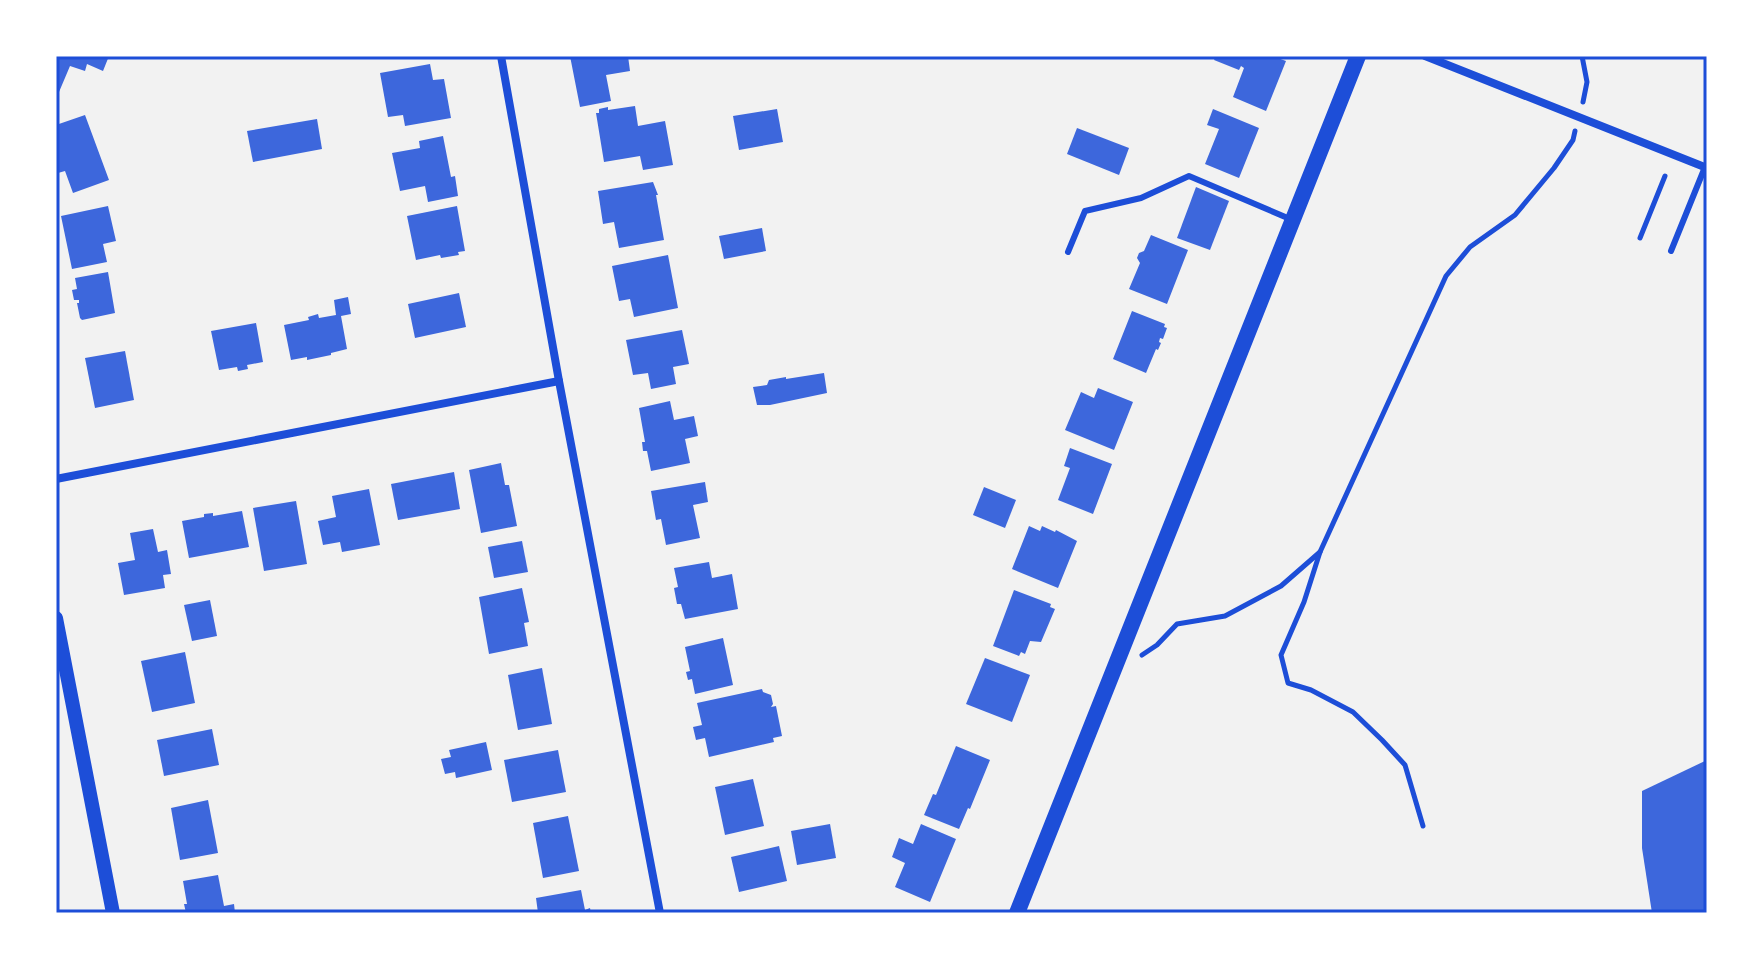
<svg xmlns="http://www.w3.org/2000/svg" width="1763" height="969" font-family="'DejaVu Sans',sans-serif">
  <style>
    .building { fill: #3d67dc }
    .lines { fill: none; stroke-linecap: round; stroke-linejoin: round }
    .path { stroke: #1d4ed8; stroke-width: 5 }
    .service { stroke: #1d4ed8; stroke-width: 6 }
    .minor { stroke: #1d4ed8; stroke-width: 8 }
    .tertiary { stroke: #1d4ed8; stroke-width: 14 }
    .secondary { stroke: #1d4ed8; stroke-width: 16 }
    .neatline { fill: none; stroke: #1d4ed8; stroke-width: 3 }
  </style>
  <rect width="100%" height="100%" fill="#f2f2f2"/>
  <g class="building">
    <path d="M56 56H109L103 71 87 64 85 71 70 66 59 92 56 91Z"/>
    <path d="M570 56H628L630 71 606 75 611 101 580 107Z"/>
    <path d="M1216 56H1272L1286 61 1266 111 1233 97 1244 68 1241 66 1239 70 1214 60Z"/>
    <path d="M430 64 433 80 444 79 451 118 405 126 403 115 388 117 380 73Z"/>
    <path d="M635 106 638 126 665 121 673 165 643 170 640 156 604 162 596 113H599V109L608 107V110Z"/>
    <path d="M777 109 783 142 739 150 733 116Z"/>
    <path d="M1213 109 1259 128 1239 178 1205 164 1219 129 1207 125Z"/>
    <path d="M85 115 109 180 73 193 65 171 58 173 56 167V155L59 154 56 145V125Z"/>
    <path d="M317 119 322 149 253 162 247 131Z"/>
    <path d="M1077 128 1129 148 1119 175 1067 154Z"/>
    <path d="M443 136 451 177 455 176 458 196 428 202 425 186 400 191 392 153 420 148 419 141Z"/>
    <path d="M653 182 658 195H656L664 240 619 248 614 222 603 224 598 191Z"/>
    <path d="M1196 187 1229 201 1210 250 1177 238Z"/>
    <path d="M108 206 116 241 103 244 107 262 72 269 61 216Z"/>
    <path d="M457 206 465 251 458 252 459 255 441 258 440 255 416 260 407 216Z"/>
    <path d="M762 228 766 251 724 259 719 236Z"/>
    <path d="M1151 235 1188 250 1167 304 1129 289 1140 263 1137 258 1139 253 1144 251Z"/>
    <path d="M668 255 678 308 634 317 630 299 619 301 612 266Z"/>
    <path d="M108 272 115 313 82 320 80 318 77 303H79V300H74L72 290 77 289 75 278Z"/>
    <path d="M459 293 466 327 415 338 408 304Z"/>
    <path d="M348 297 351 314 341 316 347 349 331 353V355L307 360V357L291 360 284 325 309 320 308 317 318 314 319 318 336 315 334 300Z"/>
    <path d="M1132 311 1165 324 1164 327 1167 328 1163 339 1160 338 1159 342 1161 343 1158 350 1156 349 1146 373 1113 359Z"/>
    <path d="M256 323 263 362 247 365 248 369 238 371 237 367 219 370 211 331Z"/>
    <path d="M682 330 689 364 673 367 676 384 651 389 648 373 633 375 626 340Z"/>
    <path d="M125 351 134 400 95 408 85 358Z"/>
    <path d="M824 373 827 393 770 405H757L753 387 767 385 769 380 786 377V379Z"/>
    <path d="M1098 388 1133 402 1114 450 1065 430 1081 392 1094 398Z"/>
    <path d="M670 401 674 420 694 416 698 436 685 439 690 463 651 471 647 451H643L642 442H645L639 408Z"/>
    <path d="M1070 448 1112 464 1093 514 1058 500 1070 468 1064 466Z"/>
    <path d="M501 463 505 485H509L517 526 481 533 469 470Z"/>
    <path d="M454 472 460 509 398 520 391 484Z"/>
    <path d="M705 482 708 502 693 505 700 538 666 545 661 519 656 520 651 491Z"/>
    <path d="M984 487 1016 500 1005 528 973 515Z"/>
    <path d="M369 489 380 545 342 552 340 542 323 545 318 521 336 517 332 496Z"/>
    <path d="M296 501 307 564 264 571 253 508Z"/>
    <path d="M242 511 249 547 189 558 182 521 204 517V514L213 513V516Z"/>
    <path d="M1029 526 1040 531 1042 526 1055 532 1056 530 1077 541 1058 588 1012 569Z"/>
    <path d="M153 529 158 552 167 550 171 574 163 575 165 588 124 595 118 563 135 560 130 533Z"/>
    <path d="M522 541 528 572 494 578 488 547Z"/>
    <path d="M709 562 712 578 732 574 738 609 685 619 681 604H677L674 588 678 587 674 568Z"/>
    <path d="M522 588 529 622 524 623 528 646 489 654 479 597Z"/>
    <path d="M1014 590 1051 604 1050 607 1055 609 1041 642 1030 641 1025 654 1021 652 1019 656 993 646Z"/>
    <path d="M210 600 217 636 192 641 184 605Z"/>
    <path d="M723 638 733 685 695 694 692 679 688 680 686 672 690 671 685 647Z"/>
    <path d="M185 652 195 703 152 712 141 661Z"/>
    <path d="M985 658 1030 675 1012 722 966 704Z"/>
    <path d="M542 668 552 724 518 730 508 675Z"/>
    <path d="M762 689 763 692 771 695 773 704 771 707 776 706 782 736 773 738 774 742 709 757 705 738 696 740 693 727 702 725 697 703Z"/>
    <path d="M212 729 219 765 164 776 157 740Z"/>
    <path d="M486 742 492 770 456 778 455 772 445 774 441 759 451 757 449 750Z"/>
    <path d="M956 746 990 760 970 809 968 808 959 829 924 815 933 794 936 795Z"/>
    <path d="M558 750 566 792 512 802 504 760Z"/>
    <path d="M1707 760V913H1652L1642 848V791Z"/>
    <path d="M753 779 764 826 725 835 715 787Z"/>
    <path d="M208 800 218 853 180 860 171 808Z"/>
    <path d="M568 816 579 871 543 878 533 823Z"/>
    <path d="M830 824 836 858 797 865 791 831Z"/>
    <path d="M921 824 956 839 930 902 895 887 905 863 892 857 899 838 913 844Z"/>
    <path d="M779 846 787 881 739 892 731 857Z"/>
    <path d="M218 875 224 906 234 904 235 913H186L184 904H187L183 881Z"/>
    <path d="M581 890 585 910 590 908 591 913H538L536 898Z"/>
  </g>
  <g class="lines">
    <g class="path">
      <path d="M1582 56 1587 82 1583 102"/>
      <path d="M1640 238 1665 176"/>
      <path d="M1142 655 1157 645 1177 624 1225 616 1281 586 1320 552"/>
      <path d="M1423 826 1405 765 1382 740 1353 712 1311 690 1288 683 1281 655 1304 602 1320 552 1446 276 1470 247 1515 215 1554 168 1573 140 1575 131"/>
    </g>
    <g class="service">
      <path d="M1671 251 1705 167"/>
      <path d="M1068 252 1085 211 1141 198 1189 176 1290 219"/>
    </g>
    <g class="minor">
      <path d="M501 56 559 381 660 913"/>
      <path d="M1425 56 1707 168"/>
      <path d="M56 479 559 381"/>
    </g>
    <path class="tertiary" d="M56 618 113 913"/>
    <path class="secondary" d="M1017 913 1358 56"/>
  </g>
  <rect width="1763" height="969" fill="none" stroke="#ffffff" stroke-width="116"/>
  <rect x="58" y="58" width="1647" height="853" class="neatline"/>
</svg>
